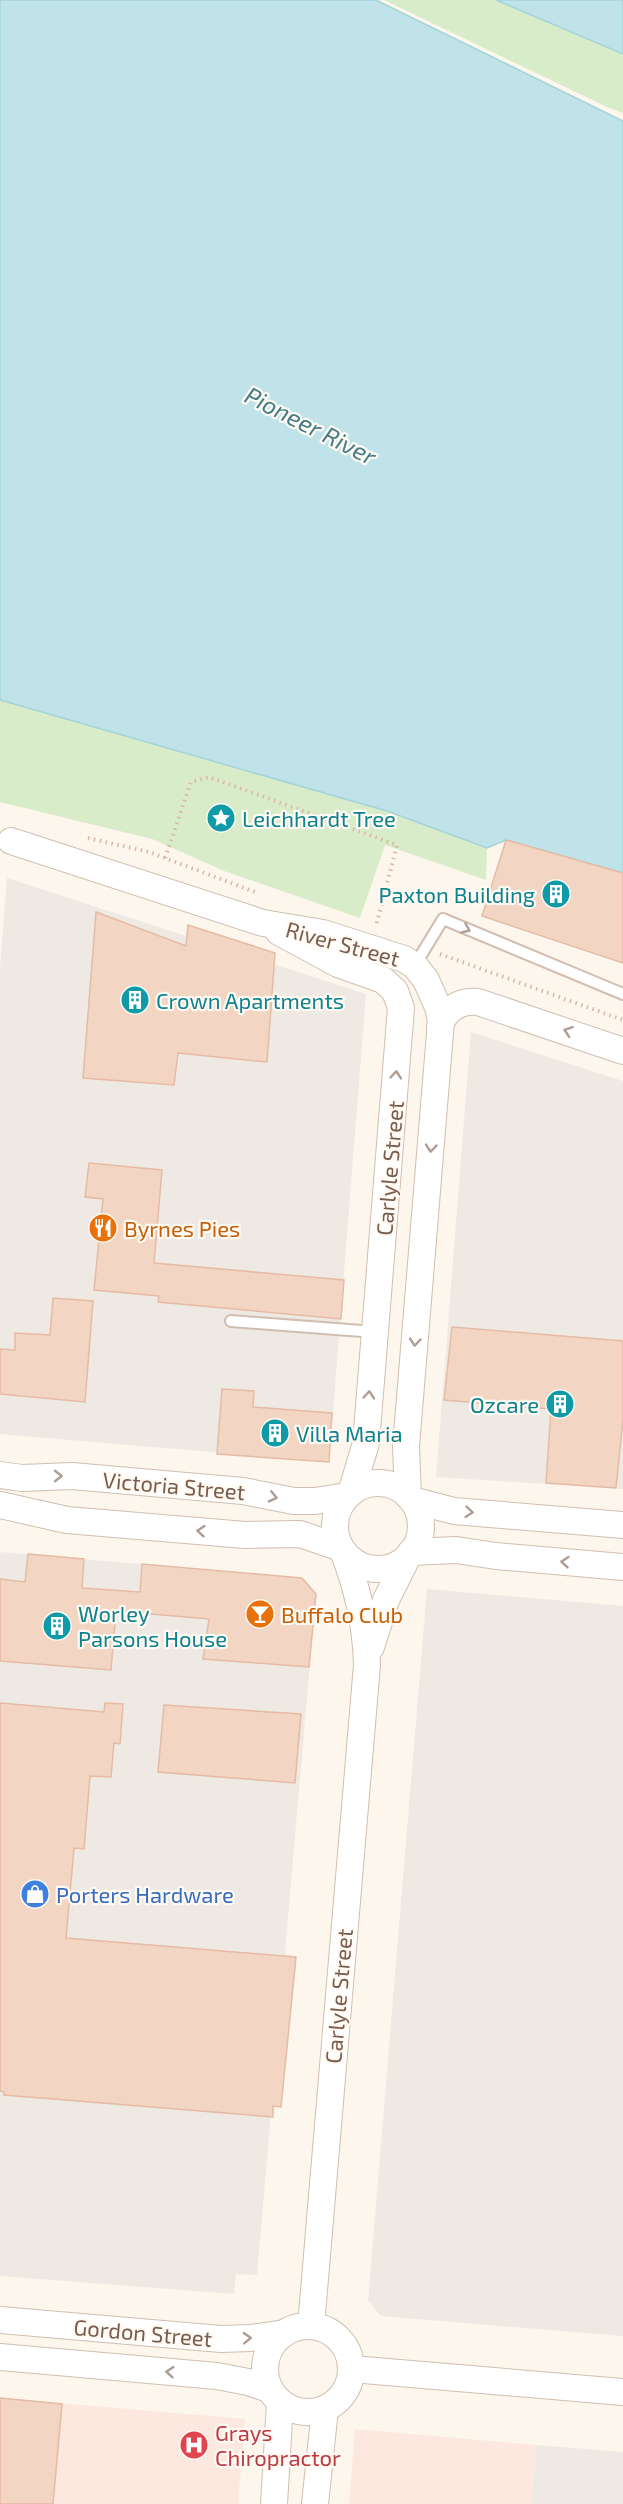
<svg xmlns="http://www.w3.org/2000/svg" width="623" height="2504" font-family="'Exo 2',sans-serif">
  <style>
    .commercial { fill: #fde8e0 }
    .industrial { fill: #efe9e4 }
    .green { fill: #d8ecc9 }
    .water { fill: #bfe3e8; stroke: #a5d3da; stroke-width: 1.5 }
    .building { fill: #f3d5c3; stroke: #e6bba3; stroke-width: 1.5 }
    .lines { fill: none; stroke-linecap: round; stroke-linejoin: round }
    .service-casing { stroke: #d1beb0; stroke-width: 14 }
    .tertiary-casing { stroke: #d1beb0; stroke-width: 28 }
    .path { stroke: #d9b8a5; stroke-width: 4; stroke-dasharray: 1.5 4.5; stroke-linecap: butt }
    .service { stroke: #fff; stroke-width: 10 }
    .tertiary { stroke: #fff; stroke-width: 26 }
    .oneway { stroke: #af9d94 }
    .labels { text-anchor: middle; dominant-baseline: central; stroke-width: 4.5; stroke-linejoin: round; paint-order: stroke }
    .culture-label { font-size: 22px; fill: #0d838f; stroke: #fffaf3; text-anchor: start }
    .street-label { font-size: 22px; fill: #7a5c4d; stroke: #fffaf3 }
    .food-label { font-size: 22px; fill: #c56008; stroke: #fffaf3; text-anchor: start }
    .shop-label { font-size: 22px; fill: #366cbe; stroke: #fffaf3; text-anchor: start }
    .health-label { font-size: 22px; fill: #be3a42; stroke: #fffaf3; text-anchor: start }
    .water-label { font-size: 24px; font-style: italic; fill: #437c86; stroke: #fffaf3 }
  </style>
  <rect width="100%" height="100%" fill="#fdf6ec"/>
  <g class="commercial">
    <path d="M0 2398 245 2419 238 2504H0Z"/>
    <path d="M355 2429 537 2445 531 2504H349Z"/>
  </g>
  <g class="industrial">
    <path d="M7 878 366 994 329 1462 0 1434V968Z"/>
    <path d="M471 1032 623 1081V1489L436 1477Z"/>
    <path d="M0 1552 302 1578 316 1594 257 2275 236 2274 234 2294 0 2276Z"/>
    <path d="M427 1589 623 1606V2336L381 2316 368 2301Z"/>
    <path d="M537 2445 623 2452V2504H531Z"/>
  </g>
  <g class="green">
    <path d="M384 0H623V113L607 107Z"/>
    <path d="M0 700 387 811 487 848 486 880 385 845 360 918 224 871 152 839 0 802Z"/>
  </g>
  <g class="water">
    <path d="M0 0H376L623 121V873L506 840 487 848 387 811 0 700Z"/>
    <path d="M496 0H623V54Z"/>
  </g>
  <g class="building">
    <path d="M506 840 623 873V963L482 916Z"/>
    <path d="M96 912 186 946 188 925 275 953 267 1062 178 1053 174 1085 83 1078Z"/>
    <path d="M89 1163 162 1170 154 1263 344 1280 341 1319 158 1302 159 1296 94 1290 103 1199 85 1197Z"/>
    <path d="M53 1298 93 1301 85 1402 0 1394V1349L15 1350V1333L50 1335Z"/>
    <path d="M452 1327 623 1341V1420L616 1488 546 1483 551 1409 444 1400Z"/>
    <path d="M222 1389 254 1391 253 1407 332 1413 329 1462 217 1454Z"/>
    <path d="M28 1554 84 1559 82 1588 140 1592 142 1564 302 1578 316 1594 309 1667 203 1659 209 1619 116 1611 111 1670 0 1661V1579L25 1582Z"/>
    <path d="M0 1703 104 1712 105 1703 123 1704 120 1744 114 1743 111 1777 90 1776 84 1849 74 1848 66 1938 296 1957 281 2107 273 2106V2117L4 2095V2092L0 2091Z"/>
    <path d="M164 1705 301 1714 295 1783 158 1772Z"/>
    <path d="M0 2398 62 2404 53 2504H0Z"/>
  </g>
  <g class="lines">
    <g class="service-casing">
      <g id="service">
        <path d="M415 965 443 919 623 994"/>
        <path d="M231 1321 375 1332"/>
      </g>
    </g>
    <g class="tertiary-casing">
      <g id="tertiary">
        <path d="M11 841 263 923 323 933 404 959 415 966 426 980 438 1007 441 1021 406 1446 408 1496"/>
        <path d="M279 932 338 964 383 980 395 991 401 1008 366 1443 351 1493"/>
        <path d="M440 1027C444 1009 461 1000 478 1002L623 1051"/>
        <path d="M0 1475 22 1478 72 1476 243 1491 294 1501H315L347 1496"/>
        <circle cx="378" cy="1526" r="43"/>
        <path d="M412 1500 454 1511 623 1525"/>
        <path d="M0 1505 67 1520 245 1535 300 1534 341 1548"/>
        <path d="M411 1552 456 1550 496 1556 623 1567"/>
        <path d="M371 1647 386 1600 408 1556"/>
        <path d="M0 2320 221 2339 251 2338 285 2333"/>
        <circle cx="308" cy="2369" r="43"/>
        <path d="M311 2326 367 1665C366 1624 358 1589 343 1551"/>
        <path d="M0 2357 217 2376 248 2382 269 2389"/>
        <path d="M352 2369 623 2392"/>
        <path d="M274 2504 280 2403"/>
        <path d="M315 2504 325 2409"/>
      </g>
    </g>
    <g class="path">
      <path d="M88 838 149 852 255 892"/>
      <path d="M165 858 191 782 209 777 397 845 376 926"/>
      <path d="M440 954 623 1020"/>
    </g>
    <use href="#service" class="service"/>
    <use href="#tertiary" class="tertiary"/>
  </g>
  <defs><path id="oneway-chevron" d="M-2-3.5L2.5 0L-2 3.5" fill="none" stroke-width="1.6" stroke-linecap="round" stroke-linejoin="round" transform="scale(1.5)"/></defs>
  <g class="oneway">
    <use href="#oneway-chevron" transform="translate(466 929) rotate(23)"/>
    <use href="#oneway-chevron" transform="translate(568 1031) rotate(-161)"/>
    <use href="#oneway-chevron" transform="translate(396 1075) rotate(-85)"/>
    <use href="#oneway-chevron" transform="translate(431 1148) rotate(95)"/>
    <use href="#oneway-chevron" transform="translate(415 1342) rotate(95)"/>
    <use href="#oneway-chevron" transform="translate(369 1395) rotate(-85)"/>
    <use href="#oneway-chevron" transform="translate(58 1476)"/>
    <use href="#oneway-chevron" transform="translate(273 1497) rotate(13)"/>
    <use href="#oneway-chevron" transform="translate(469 1512) rotate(5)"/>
    <use href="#oneway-chevron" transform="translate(201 1531) rotate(-175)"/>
    <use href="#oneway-chevron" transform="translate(565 1562) rotate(-175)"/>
    <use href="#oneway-chevron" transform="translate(247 2338) rotate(-3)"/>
    <use href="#oneway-chevron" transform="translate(170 2372) rotate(-175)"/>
  </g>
  <defs>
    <g id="sight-disc" transform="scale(1.5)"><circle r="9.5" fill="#0f9aa8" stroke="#fffaf3"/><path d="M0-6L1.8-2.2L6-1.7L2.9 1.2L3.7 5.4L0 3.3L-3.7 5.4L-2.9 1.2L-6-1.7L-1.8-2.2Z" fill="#fff"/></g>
    <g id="building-disc" transform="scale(1.5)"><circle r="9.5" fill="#0f9aa8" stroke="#fffaf3"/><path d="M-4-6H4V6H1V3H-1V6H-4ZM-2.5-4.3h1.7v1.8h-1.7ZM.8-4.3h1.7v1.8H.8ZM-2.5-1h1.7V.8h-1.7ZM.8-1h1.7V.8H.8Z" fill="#fff"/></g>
    <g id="restaurant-disc" transform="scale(1.5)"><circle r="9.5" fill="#e8710a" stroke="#fffaf3"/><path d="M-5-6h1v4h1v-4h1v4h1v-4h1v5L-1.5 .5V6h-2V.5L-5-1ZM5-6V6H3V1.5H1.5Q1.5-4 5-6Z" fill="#fff"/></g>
    <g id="bar-disc" transform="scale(1.5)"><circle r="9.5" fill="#e8710a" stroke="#fffaf3"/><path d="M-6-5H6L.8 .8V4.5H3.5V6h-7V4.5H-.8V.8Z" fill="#fff"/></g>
    <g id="shop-disc" transform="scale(1.5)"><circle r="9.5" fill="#3f7fe0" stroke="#fffaf3"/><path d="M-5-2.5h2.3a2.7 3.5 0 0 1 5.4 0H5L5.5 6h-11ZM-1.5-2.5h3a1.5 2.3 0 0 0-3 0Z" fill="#fff"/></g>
    <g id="hospital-disc" transform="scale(1.5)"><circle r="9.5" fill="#e0444e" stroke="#fffaf3"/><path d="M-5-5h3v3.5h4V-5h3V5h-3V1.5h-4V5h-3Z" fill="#fff"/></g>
  </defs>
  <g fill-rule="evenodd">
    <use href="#sight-disc" x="221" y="818"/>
    <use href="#building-disc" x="556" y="894"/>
    <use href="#building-disc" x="135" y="1000"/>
    <use href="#restaurant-disc" x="103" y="1228"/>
    <use href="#building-disc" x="560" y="1404"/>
    <use href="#building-disc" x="275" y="1433"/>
    <use href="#bar-disc" x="260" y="1614"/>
    <use href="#building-disc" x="57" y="1626"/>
    <use href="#shop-disc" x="35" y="1894"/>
    <use href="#hospital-disc" x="194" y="2445"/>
  </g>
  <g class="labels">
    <g class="culture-label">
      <text x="242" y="818">Leichhardt Tree</text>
      <text x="535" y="894" text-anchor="end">Paxton Building</text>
      <text x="156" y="1000">Crown Apartments</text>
      <text x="539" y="1404" text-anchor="end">Ozcare</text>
      <text x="296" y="1433">Villa Maria</text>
      <text x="78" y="1613">Worley<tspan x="78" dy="25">Parsons House</tspan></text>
    </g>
    <g class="street-label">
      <text transform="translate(343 943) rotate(15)">River Street</text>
      <text transform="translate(389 1168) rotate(-85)">Carlyle Street</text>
      <text transform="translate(174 1485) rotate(5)">Victoria Street</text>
      <text transform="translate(338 1996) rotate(-85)">Carlyle Street</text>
      <text transform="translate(143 2332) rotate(5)">Gordon Street</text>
    </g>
    <g class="food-label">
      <text x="124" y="1228">Byrnes Pies</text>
      <text x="281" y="1614">Buffalo Club</text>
    </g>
    <g class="shop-label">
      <text x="56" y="1894">Porters Hardware</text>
    </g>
    <g class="health-label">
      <text x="215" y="2432">Grays<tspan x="215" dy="25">Chiropractor</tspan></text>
    </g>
    <g class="water-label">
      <text transform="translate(311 425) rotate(27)">Pioneer River</text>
    </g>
  </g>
</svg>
